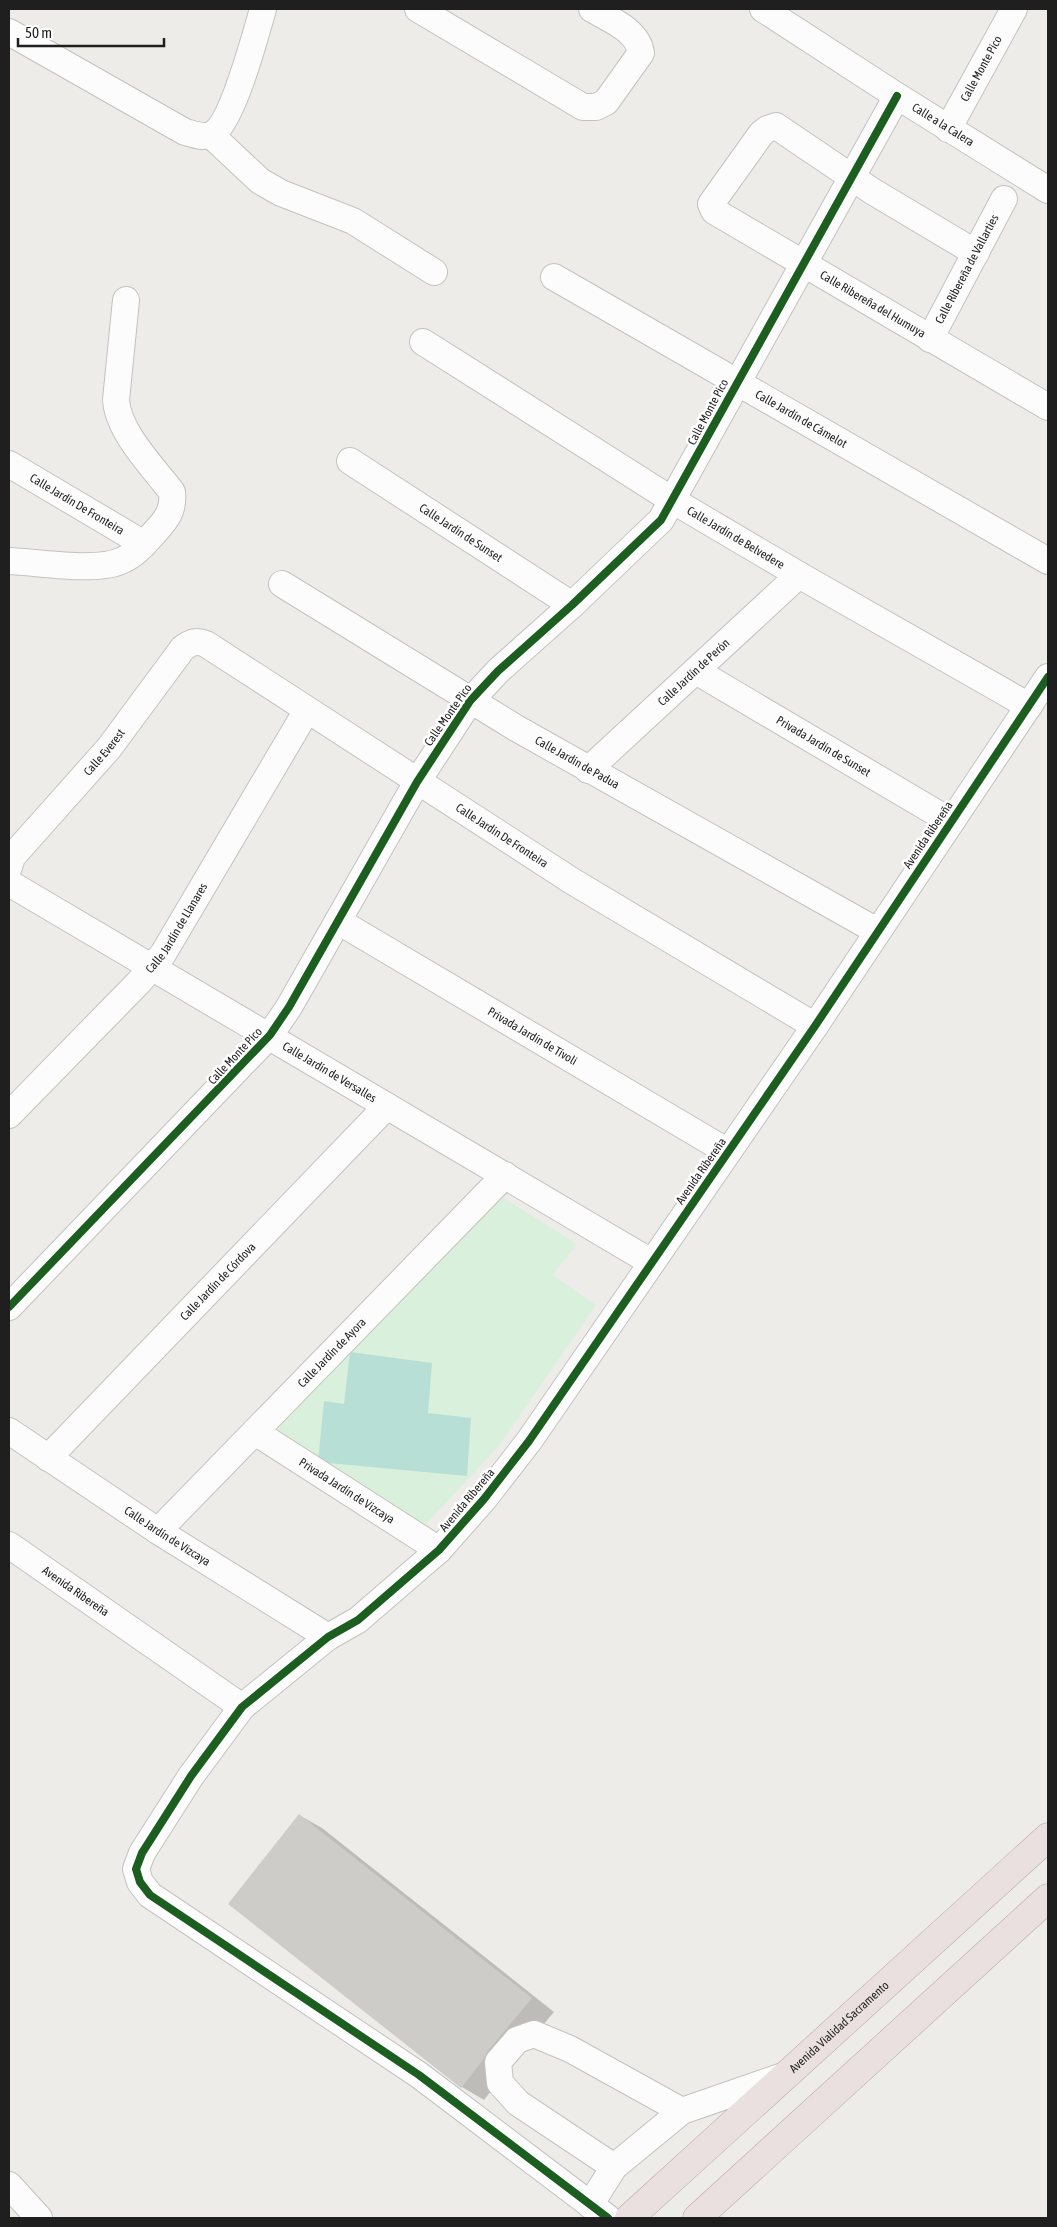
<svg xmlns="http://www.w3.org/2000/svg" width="1057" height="2227" font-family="'Asap Condensed',sans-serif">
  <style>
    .park { fill: #d9f0dc }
    .pitch { fill: #b8dfd5 }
    .shadow { fill: #0003 }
    .building { fill: #ceccc9 }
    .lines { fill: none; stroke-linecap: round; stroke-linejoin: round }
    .minor-casing { stroke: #c3c2c0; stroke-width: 28 }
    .highway-casing { stroke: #bfa3a5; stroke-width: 29 }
    .minor { stroke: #fcfcfc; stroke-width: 26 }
    .highway { stroke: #eae0e0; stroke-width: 28 }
    .cycleway-casing { stroke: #fff; stroke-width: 11 }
    .cycleway { stroke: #1b5e20; stroke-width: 8 }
    .labels { text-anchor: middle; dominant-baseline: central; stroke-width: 5; stroke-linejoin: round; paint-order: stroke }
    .street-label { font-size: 12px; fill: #1f1f1f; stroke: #fff }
  </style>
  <rect width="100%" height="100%" fill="#edece8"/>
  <path class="park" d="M501 1196 577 1244 553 1275 596 1305 498 1447 425 1525 273 1433Z"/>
  <path class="pitch" d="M350 1352 432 1363 428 1413 471 1418 467 1476 318 1462 324 1401 344 1404Z"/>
  <path class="shadow" d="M299 1815 322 1828 554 2012 509 2065 505 2073 484 2100 462 2087 230 1903Z"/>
  <path class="building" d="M299 1814 532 1998 487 2052 483 2060 461 2088 228 1904Z"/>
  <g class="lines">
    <g class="minor-casing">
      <g id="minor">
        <path d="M418 9 583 107H596L606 102 641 53C638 30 610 20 592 9"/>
        <path id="s1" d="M763 9 897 96 1048 190"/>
        <path d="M9 32 185 132C193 134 202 138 211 135 232 125 256 33 263 9"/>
        <path id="s2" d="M948 129 1014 9"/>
        <path d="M211 135 260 181 281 193 353 221 434 272"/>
        <path id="s3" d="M976 253 872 191 776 126 767 129 761 134 711 204 714 211 1048 407"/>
        <path id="s4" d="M554 277 1048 561"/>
        <path id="s5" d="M930 339 1004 199"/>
        <path id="s6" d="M423 342 672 500 799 575 1029 706"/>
        <path id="s7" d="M350 461 572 605"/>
        <path id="s8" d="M9 464 144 544"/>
        <path d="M9 561C39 562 97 573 123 560 136 554 145 543 155 532 167 519 174 510 172 492 153 467 118 432 116 400L126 300"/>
        <path id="s9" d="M282 584 516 728 877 931"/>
        <path id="s10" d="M696 671 950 821"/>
        <path id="s11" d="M588 770 799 575"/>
        <path id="s12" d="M9 867 12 857 109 748 183 648C192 642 196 640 206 644L572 881 815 1026"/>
        <path id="s13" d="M9 883 651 1262"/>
        <path id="s14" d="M338 921 728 1152"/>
        <path id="s15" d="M9 1115 139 982 163 954 307 710"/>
        <path d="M9 1307 270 1035 289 1007 417 782 470 701 498 671 572 605 661 520 897 96"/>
        <path id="s16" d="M9 1431 158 1531 328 1637"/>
        <path id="s17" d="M255 1432 439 1550"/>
        <path id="s18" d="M48 1458 387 1106"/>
        <path id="s19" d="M158 1531 505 1175"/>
        <path id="s20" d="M9 1545 242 1707"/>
        <path d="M614 2167 518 2103 500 2083 498 2062 517 2040 534 2034 570 2049 682 2111"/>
        <path d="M9 2185 39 2218"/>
        <path d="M590 2205 614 2167 682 2111 786 2075"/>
        <path d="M608 2218 419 2075 150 1895 140 1882 136 1869 142 1853 191 1776 242 1707 328 1637 358 1620 439 1550 484 1499 529 1441 815 1026 1048 677"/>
      </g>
    </g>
    <g class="highway-casing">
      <g id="highway">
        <path id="s21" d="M629 2218 1048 1837"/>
        <path d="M697 2218 1048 1898"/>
      </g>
    </g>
    <use href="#minor" class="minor"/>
    <use href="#highway" class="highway"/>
    <g class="cycleway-casing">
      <g id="cycleway">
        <path d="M9 1307 270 1035 289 1007 417 782 470 701 498 671 572 605 661 520 897 96"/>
        <path d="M608 2218 419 2075 150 1895 140 1882 136 1869 142 1853 191 1776 242 1707 328 1637 358 1620 439 1550 484 1499 529 1441 815 1026 1048 677"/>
      </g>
    </g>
    <use href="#cycleway" class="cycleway"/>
  </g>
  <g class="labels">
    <g class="street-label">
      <text stroke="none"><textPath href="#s2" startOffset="69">Calle Monte Pico</textPath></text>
      <text stroke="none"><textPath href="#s1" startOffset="214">Calle a la Calera</textPath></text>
      <text stroke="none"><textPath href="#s5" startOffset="79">Calle Ribereña de Vallarties</textPath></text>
      <text stroke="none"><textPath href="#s3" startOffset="532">Calle Ribereña del Humuya</textPath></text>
      <text transform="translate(708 412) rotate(-62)">Calle Monte Pico</text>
      <text stroke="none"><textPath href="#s4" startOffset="285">Calle Jardín de Cámelot</textPath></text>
      <text stroke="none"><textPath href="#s8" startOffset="79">Calle Jardín De Fronteira</textPath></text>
      <text stroke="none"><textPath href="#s7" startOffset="132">Calle Jardín de Sunset</textPath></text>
      <text stroke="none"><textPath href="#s6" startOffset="369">Calle Jardín de Belvedere</textPath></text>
      <text stroke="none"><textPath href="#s11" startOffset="144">Calle Jardín de Perón</textPath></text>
      <text transform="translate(448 715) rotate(-55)">Calle Monte Pico</text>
      <text stroke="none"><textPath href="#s10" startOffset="148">Privada Jardín de Sunset</textPath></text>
      <text stroke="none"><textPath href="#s12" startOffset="150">Calle Everest</textPath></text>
      <text stroke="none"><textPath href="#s9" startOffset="345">Calle Jardín de Padua</textPath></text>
      <text transform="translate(928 835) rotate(-56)">Avenida Ribereña</text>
      <text stroke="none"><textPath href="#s12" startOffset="658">Calle Jardín De Fronteira</textPath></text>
      <text stroke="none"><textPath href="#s15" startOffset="252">Calle Jardín de Llanares</textPath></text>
      <text stroke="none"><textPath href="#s14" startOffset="226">Privada Jardín de Tívoli</textPath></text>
      <text transform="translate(235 1056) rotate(-47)">Calle Monte Pico</text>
      <text stroke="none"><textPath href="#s13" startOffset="372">Calle Jardín de Versalles</textPath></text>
      <text transform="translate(701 1171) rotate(-55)">Avenida Ribereña</text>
      <text stroke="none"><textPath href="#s18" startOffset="245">Calle Jardín de Córdova</textPath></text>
      <text stroke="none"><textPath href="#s19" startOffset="249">Calle Jardín de Ayora</textPath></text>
      <text stroke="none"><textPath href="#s17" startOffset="109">Privada Jardín de Vizcaya</textPath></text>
      <text transform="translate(467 1500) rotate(-50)">Avenida Ribereña</text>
      <text stroke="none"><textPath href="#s16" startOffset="190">Calle Jardín de Vizcaya</textPath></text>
      <text stroke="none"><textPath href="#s20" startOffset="81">Avenida Ribereña</textPath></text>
      <text stroke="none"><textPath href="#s21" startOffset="284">Avenida Vialidad Sacramento</textPath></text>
    </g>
  </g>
  <rect width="1057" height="2227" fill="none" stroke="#1f1f1f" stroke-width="20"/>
  <path d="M18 38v8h146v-8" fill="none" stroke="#1f1f1f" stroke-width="2.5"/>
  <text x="25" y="38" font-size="15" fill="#1f1f1f" stroke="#ffffff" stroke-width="4" paint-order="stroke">50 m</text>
</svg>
